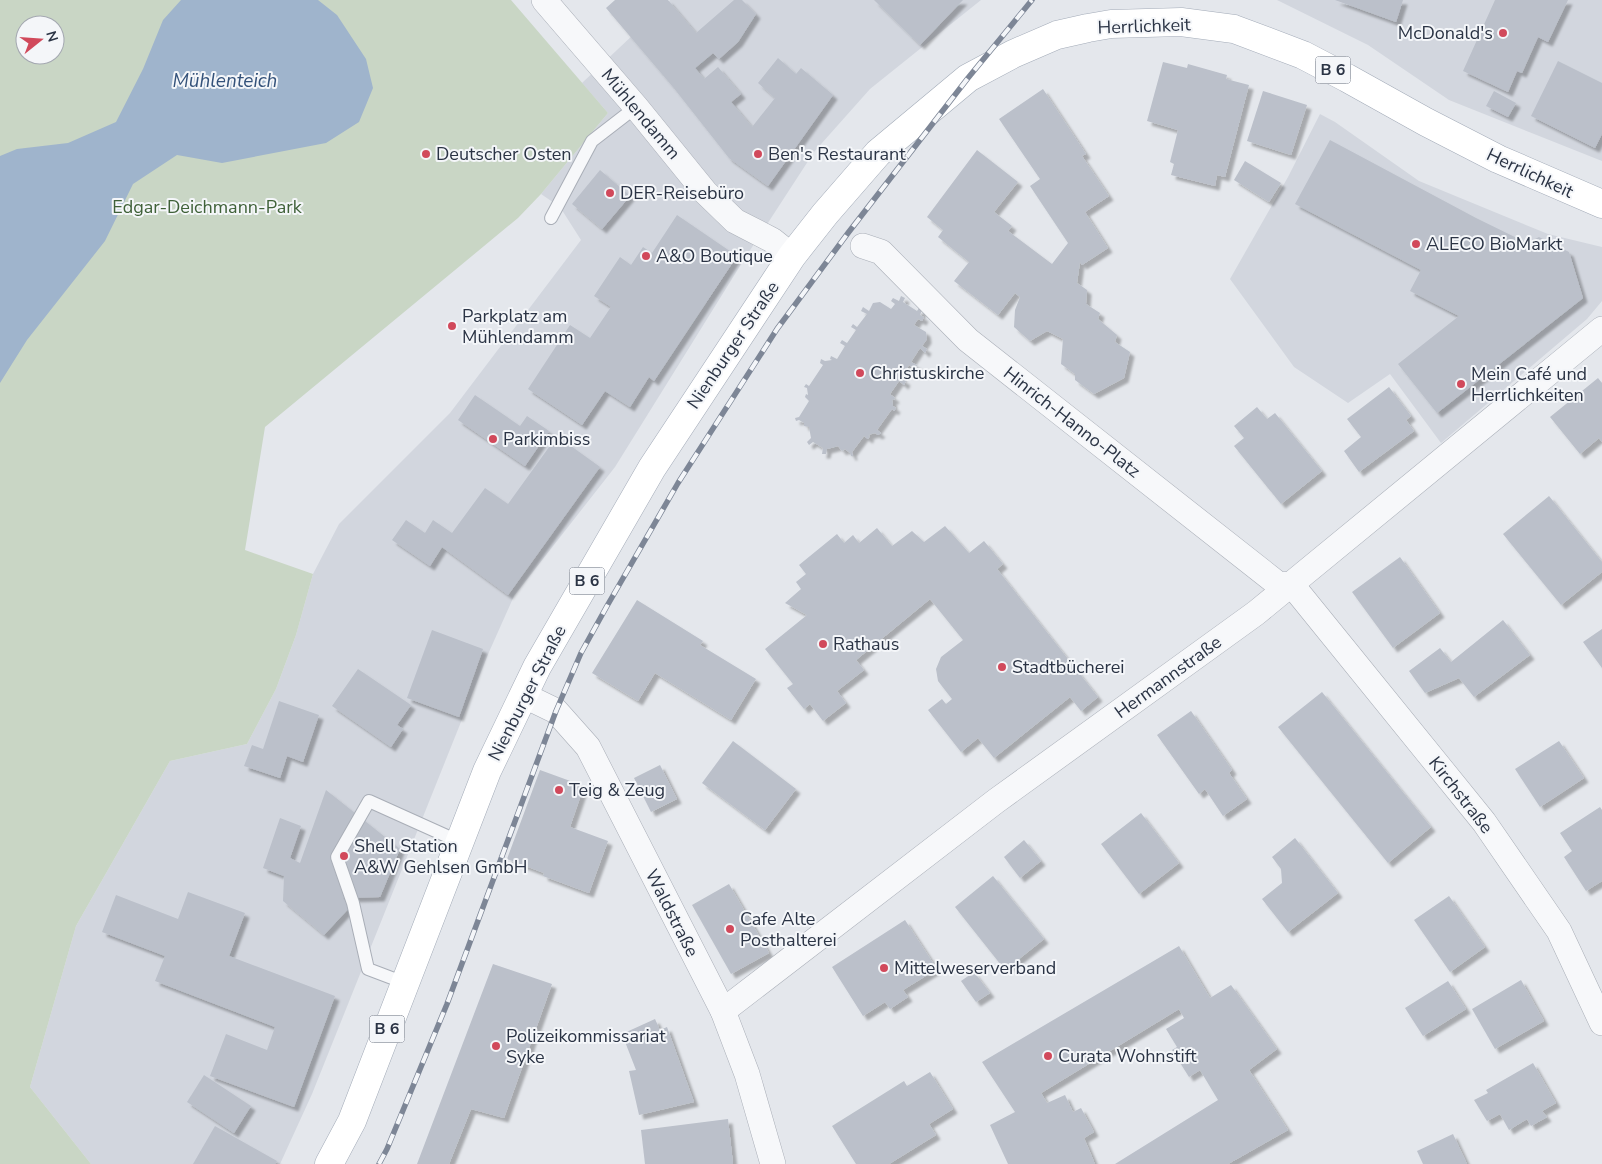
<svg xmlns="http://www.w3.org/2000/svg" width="1602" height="1164" font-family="'Nunito Sans',sans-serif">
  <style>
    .built { fill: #d2d6de }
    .green { fill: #c9d6c5; fill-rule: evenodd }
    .water { fill: #9fb4cc }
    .building { fill: #bbc0ca; filter: url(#shadow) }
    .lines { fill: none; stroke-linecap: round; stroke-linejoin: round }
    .service-casing { stroke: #a9aeb7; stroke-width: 14 }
    .minor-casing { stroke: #a9aeb7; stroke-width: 26 }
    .primary-casing { stroke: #a3abb8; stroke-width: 29 }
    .service { stroke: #f7f8fa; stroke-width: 12 }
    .minor { stroke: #f7f8fa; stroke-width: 25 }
    .primary { stroke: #fff; stroke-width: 28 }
    .rail-casing { stroke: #7d8696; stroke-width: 5.5 }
    .rail { stroke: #f4f6f9; stroke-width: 4; stroke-dasharray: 11; stroke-linecap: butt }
    .poi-dot { fill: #d1495b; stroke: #f4f6f9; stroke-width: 2 }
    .labels { text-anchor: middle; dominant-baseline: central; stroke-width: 4; stroke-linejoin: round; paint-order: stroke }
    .shield { fill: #f4f6f9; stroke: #676e7b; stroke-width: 1 }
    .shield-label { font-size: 16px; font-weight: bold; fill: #2b3445 }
    .street-label { font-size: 18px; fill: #2b3445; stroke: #f4f6f9 }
    .poi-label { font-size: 18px; fill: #2b3445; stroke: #f4f6f9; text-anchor: start }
    .park-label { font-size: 18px; fill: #3f6138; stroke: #f4f6f9 }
    .water-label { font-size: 19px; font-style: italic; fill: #34527a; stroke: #f4f6f9 }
  </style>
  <defs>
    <filter id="shadow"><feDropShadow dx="4.5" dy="4.5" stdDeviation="1" flood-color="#0004"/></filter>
  </defs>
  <rect width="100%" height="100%" fill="#e4e7ec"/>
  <g class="built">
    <path d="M670 0H981L870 89 814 152 745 258 615 467 514 596 489 652 312 1094 280 1164H91L30 1087 76 926 170 761 247 744 276 689 296 635 313 574 339 524 450 413 581 240 560 207 541 194 608 113 582 83Z"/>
    <path d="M1277 0H1602V161L1449 100 1368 45Z"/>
    <path d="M1320 114 1335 122 1419 181 1548 234 1602 247V301L1587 319 1441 443 1390 374 1348 403 1294 367 1230 279 1288 177Z"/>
  </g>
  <path class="green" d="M0 0H511L608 113 541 194 518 218 265 427 245 550 313 574 296 635 276 689 247 744 170 761 76 926 30 1087 91 1164H0ZM25 25H55V55H25Z"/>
  <path class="water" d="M181 0H318L337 15 366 59 373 88 359 122 326 143 222 163 177 155 133 184 105 241 27 340 0 383V156L17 149 68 143 116 122 143 69 163 20Z"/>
  <g class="building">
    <path d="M615 0H668L696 33 734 0H742L756 14 738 42 719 59 713 53 695 68 704 79 718 67 741 94 731 102 752 127 775 98 758 83 778 58 796 74 801 68 833 95 768 186 729 158 673 87 606 8Z"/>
    <path d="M874 0H963L920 45Z"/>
    <path d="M1335 0H1403L1396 22Z"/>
    <path d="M1495 0H1568L1548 42 1538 37 1522 73 1517 71 1508 92 1463 71Z"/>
    <path d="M1558 61 1602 83V134L1595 148 1531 116Z"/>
    <path d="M1163 62 1187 68 1188 64 1227 75 1226 79 1249 85 1225 177 1217 175 1215 186 1171 175 1174 164 1170 162 1178 130 1147 121Z"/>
    <path d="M1043 89 1086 154 1082 156 1109 196 1085 212 1108 248 1082 265 1080 262 1077 283 1087 290 1086 304 1100 313 1098 319 1117 335 1115 342 1130 352 1124 378 1094 394 1075 380V374L1061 364 1063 339 1047 331 1030 341 1014 327 1015 310 1020 297 1015 293 998 315 954 281 969 262 938 237 943 230 927 217 977 150 1018 182 994 212 1012 226 1008 231 1052 264 1068 243 1030 186 1040 179 999 119Z"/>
    <path d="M1263 91 1307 105 1291 155 1247 141Z"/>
    <path d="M1494 91 1516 103 1508 117 1486 106Z"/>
    <path d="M1330 140 1476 218 1527 243 1539 237 1569 252 1583 298 1437 413 1398 364 1459 316 1410 291 1421 270 1295 204Z"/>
    <path d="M1245 161 1281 183 1269 202 1234 180Z"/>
    <path d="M600 170 630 196 602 229 572 204Z"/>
    <path d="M677 215 737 256 654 381 649 377 630 407 605 391 582 425 528 389 570 325 590 338 611 307 594 296 620 257 631 265 643 247 652 253Z"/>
    <path d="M901 296 905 298 903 302 917 311 919 308 922 310 920 315 924 317 922 321 918 319 914 325 926 332 927 339 922 346 927 349 925 353 920 348 911 362 917 365 915 369 909 365 901 378 906 381 904 385 899 381 890 394 895 398 894 400 892 399 893 406 896 408 894 411 892 409 877 430 881 433 878 435 875 433 868 435 870 436 868 439 864 436 852 452 853 456H851L850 453 845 449 842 451 838 446 827 449 826 454H822L823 448 813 442 809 445 807 442 811 438 809 427 804 426V423L799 420 796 421 795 418 799 417 809 401 805 397 806 394 808 395 807 388 804 387 806 384 809 386 823 365 820 363 821 359 825 361 832 360 830 359 831 356 837 359 845 346 840 343 842 340 847 343 856 330 851 327 853 324 857 327 867 314 861 311 863 307 869 311 873 303 880 302 891 309 895 304 891 301 893 298 899 301Z"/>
    <path d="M1598 378 1602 383V442L1599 438 1580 454 1550 417Z"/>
    <path d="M1389 387 1411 416 1406 420 1414 431 1359 472 1344 451 1361 437 1347 419Z"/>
    <path d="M475 395 520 426 527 416 549 431 525 466 458 420Z"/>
    <path d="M1257 407 1267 419 1275 413 1322 471 1281 504 1234 446 1244 438 1234 426Z"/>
    <path d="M557 436 600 467 508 595 442 547 430 566 392 540 406 520 425 533 433 520 452 533 485 488 508 504Z"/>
    <path d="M1549 496 1602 562V572L1561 605 1503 534Z"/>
    <path d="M945 526 969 553 984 541 1003 564 997 569 1098 697 1081 711 1070 697 994 758 978 738 961 752 928 710 942 699 946 704 952 699 938 681 936 669 941 657 963 640 930 599 856 660 864 670 837 691 846 703 823 721 810 704 804 709 787 688 793 684 765 649 807 615 785 603 801 589 796 582 806 574 799 565 837 534 844 543 853 535 859 543 877 528 892 546 912 531 924 542Z"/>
    <path d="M1400 557 1440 613 1393 648 1352 592Z"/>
    <path d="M637 600 703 641 700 645 756 679 731 720 655 673 638 701 592 673Z"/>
    <path d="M1503 620 1530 655 1474 697 1459 678 1425 693 1409 671 1440 648 1451 662Z"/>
    <path d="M1602 629V668L1583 642Z"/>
    <path d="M432 630 483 649 459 717 407 698Z"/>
    <path d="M358 669 411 705 397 725 403 729 391 747 332 706Z"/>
    <path d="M1322 692 1431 827 1388 863 1278 727Z"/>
    <path d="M279 701 319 715 303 762 287 756 280 778 244 766 252 745 263 749Z"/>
    <path d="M1191 711 1232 770 1229 773 1247 799 1223 816 1205 789 1199 794 1157 735Z"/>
    <path d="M733 741 796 789 765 830 702 783Z"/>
    <path d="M1559 741 1584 778 1540 807 1515 769Z"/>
    <path d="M660 765 677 799 651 812 634 778Z"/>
    <path d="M540 770 584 786 570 827 608 841 589 893 543 876 544 873 507 859Z"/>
    <path d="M326 790 400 849 380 897 343 898 350 907 324 935 283 901 284 876 263 868 280 818 301 826 290 858 300 863Z"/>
    <path d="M1600 807 1602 810V881L1586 891 1564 857 1572 851 1560 833Z"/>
    <path d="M1141 813 1179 863 1139 894 1101 844Z"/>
    <path d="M1295 838 1338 893 1288 932 1262 899 1282 883 1281 869 1272 857Z"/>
    <path d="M1024 840 1041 861 1020 878 1004 857Z"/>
    <path d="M993 876 1044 939 1005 970 955 907Z"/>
    <path d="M729 884 769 953 731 974 692 905Z"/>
    <path d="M188 892 245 913 229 956 335 996 294 1107 210 1076 226 1034 267 1050 275 1027 155 981 165 956 102 932 116 895 178 919Z"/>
    <path d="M1449 896 1485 947 1450 972 1414 920Z"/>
    <path d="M905 920 937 969 903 990 908 997 890 1009 885 1002 863 1016 832 967Z"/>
    <path d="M1179 946 1210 998 1231 985 1277 1049 1249 1070 1288 1130 1228 1164H1115L1218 1100 1200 1070 1189 1077 1172 1050 1177 1047 1166 1029 1184 1018 1179 1009 1041 1093 1047 1103 1065 1095 1073 1112 1081 1108 1094 1132 1084 1138 1095 1164H1008L990 1125 1015 1112 982 1062Z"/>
    <path d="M493 964 552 984 504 1118 471 1109 449 1164H417Z"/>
    <path d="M974 972 990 993 976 1002 961 981Z"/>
    <path d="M1521 980 1544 1021 1495 1049 1472 1009Z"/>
    <path d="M1448 981 1466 1009 1423 1036 1405 1008Z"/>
    <path d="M655 1019 660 1030 667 1027 694 1102 639 1115 629 1071 636 1070 622 1034Z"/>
    <path d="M1533 1063 1556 1103 1542 1111 1547 1117 1531 1126 1527 1119 1509 1130 1500 1114 1487 1121 1474 1100 1488 1093 1486 1090Z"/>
    <path d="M930 1072 953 1109 929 1124 936 1135 889 1164H856L832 1126 904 1081 907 1086Z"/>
    <path d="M204 1075 251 1106 234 1133 187 1102Z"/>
    <path d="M728 1119 733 1164H645L641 1130Z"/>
    <path d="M215 1126 277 1161 275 1164H193Z"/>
    <path d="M1453 1134 1467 1164H1423L1417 1151Z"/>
  </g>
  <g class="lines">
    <g class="service-casing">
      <g id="service">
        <path d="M551 218 592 141 636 107"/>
        <path d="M405 983 368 969 353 903 337 857 369 801 460 842"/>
      </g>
    </g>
    <g class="minor-casing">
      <g id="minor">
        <path d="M544 0 636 107 705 192 735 221 772 240 792 256"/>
        <path d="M863 246 881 252 968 340 1278 584 1292 585"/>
        <path d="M1292 585 1484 822 1559 931 1602 1023"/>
        <path d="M523 695 556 711 588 747 723 1011 747 1074 773 1164"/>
        <path d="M723 1011 996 801 1256 613 1602 329"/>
      </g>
    </g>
    <g class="primary-casing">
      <path id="primary" d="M329 1164 352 1121 487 771 537 667 652 468 792 256 825 214 878 153 968 78 1013 54 1057 35 1088 28 1111 24 1181 22 1234 29 1303 55 1347 78 1426 122 1498 159 1602 204"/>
    </g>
    <use href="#service" class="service"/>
    <use href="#minor" class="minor"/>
    <use href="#primary" class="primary"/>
    <g class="rail-casing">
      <path id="rail" d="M379 1164 387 1149 447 1004 556 711 581 653 607 606 678 483 777 329 848 233 968 78 1032 0"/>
    </g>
    <use href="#rail" class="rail"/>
  </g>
  <g class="poi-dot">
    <circle cx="1503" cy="33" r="5"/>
    <circle cx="426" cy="154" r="5"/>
    <circle cx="758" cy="154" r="5"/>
    <circle cx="610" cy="193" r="5"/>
    <circle cx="1416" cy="244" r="5"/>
    <circle cx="646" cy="256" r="5"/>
    <circle cx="452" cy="326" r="5"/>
    <circle cx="860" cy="373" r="5"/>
    <circle cx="1461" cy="384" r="5"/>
    <circle cx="493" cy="439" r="5"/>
    <circle cx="823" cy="644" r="5"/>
    <circle cx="1002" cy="667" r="5"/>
    <circle cx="559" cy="790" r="5"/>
    <circle cx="344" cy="856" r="5"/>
    <circle cx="730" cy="929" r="5"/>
    <circle cx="884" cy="968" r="5"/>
    <circle cx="496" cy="1046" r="5"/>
    <circle cx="1048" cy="1056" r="5"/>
  </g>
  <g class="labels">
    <g class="shield">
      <rect x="1315.5" y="56.5" width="35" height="27" rx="4"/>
      <rect x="569.5" y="567.5" width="35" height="27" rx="4"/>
      <rect x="369.5" y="1015.5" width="35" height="27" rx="4"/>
    </g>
    <g class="shield-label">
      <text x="1333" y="70">B 6</text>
      <text x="587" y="581">B 6</text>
      <text x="387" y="1029">B 6</text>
    </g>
    <g class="street-label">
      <text transform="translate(1144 26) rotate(-2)">Herrlichkeit</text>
      <text transform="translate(641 114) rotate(50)">Mühlendamm</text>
      <text transform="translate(1530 173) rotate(25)">Herrlichkeit</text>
      <text transform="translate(733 345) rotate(-56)">Nienburger Straße</text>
      <text transform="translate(1072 422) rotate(38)">Hinrich-Hanno-Platz</text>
      <text transform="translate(1168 677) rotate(-36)">Hermannstraße</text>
      <text transform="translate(527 693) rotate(-63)">Nienburger Straße</text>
      <text transform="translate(1461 795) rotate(52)">Kirchstraße</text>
      <text transform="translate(672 913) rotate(63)">Waldstraße</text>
    </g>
    <g class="poi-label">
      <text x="1493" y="33" text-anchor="end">McDonald's</text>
      <text x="436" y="154">Deutscher Osten</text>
      <text x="768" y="154">Ben's Restaurant</text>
      <text x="620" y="193">DER-Reisebüro</text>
      <text x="1426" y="244">ALECO BioMarkt</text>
      <text x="656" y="256">A&amp;O Boutique</text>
      <text x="462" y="316">Parkplatz am<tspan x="462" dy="21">Mühlendamm</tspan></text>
      <text x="870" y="373">Christuskirche</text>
      <text x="1471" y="374">Mein Café und<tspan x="1471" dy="21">Herrlichkeiten</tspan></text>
      <text x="503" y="439">Parkimbiss</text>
      <text x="833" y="644">Rathaus</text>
      <text x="1012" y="667">Stadtbücherei</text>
      <text x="569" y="790">Teig &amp; Zeug</text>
      <text x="354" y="846">Shell Station<tspan x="354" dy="21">A&amp;W Gehlsen GmbH</tspan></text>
      <text x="740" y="919">Cafe Alte<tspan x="740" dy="21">Posthalterei</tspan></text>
      <text x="894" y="968">Mittelweserverband</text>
      <text x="506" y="1036">Polizeikommissariat<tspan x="506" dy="21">Syke</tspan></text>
      <text x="1058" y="1056">Curata Wohnstift</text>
    </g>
    <g class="park-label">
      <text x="207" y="207">Edgar-Deichmann-Park</text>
    </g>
    <g class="water-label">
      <text x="225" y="81">Mühlenteich</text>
    </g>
  </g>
  <g transform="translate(40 40) rotate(73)"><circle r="24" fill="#f4f6f9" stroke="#a4a8b1"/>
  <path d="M0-4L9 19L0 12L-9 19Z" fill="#d1495b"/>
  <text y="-8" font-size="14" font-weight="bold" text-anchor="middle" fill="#2b3445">N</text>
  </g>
</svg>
